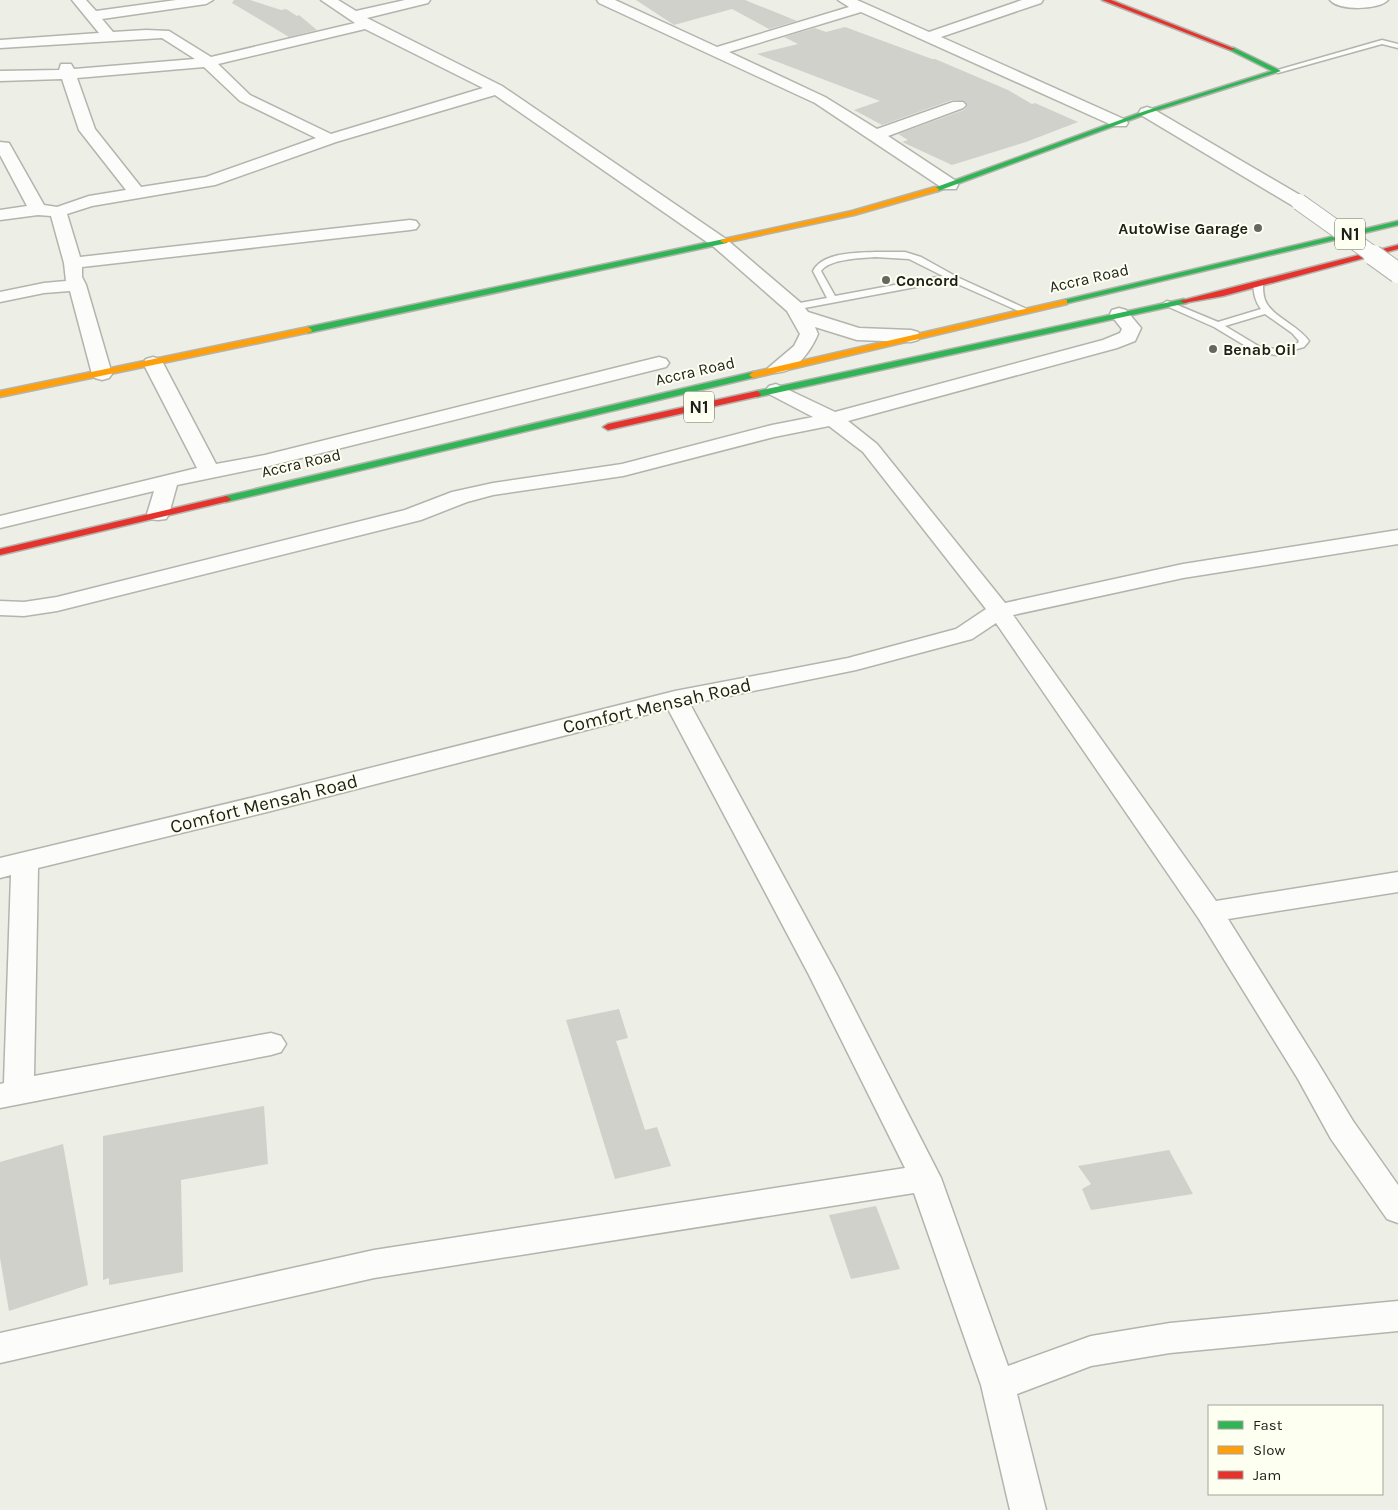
<svg xmlns="http://www.w3.org/2000/svg" width="1398" height="1510" font-family="Karla,sans-serif">
  <style>
    .building { fill: #d0d1cb }
    .lines { fill: none; stroke-linecap: round; stroke-linejoin: round }
    .lane-casing { stroke: #b3b4ad; stroke-width: 3 }
    .street-casing { stroke: #b3b4ad; stroke-width: 3 }
    .fast-casing { stroke: #b3b4ad; stroke-width: 3 }
    .slow-casing { stroke: #b3b4ad; stroke-width: 3 }
    .jam-casing { stroke: #b3b4ad; stroke-width: 3 }
    .lane { fill: #fcfcfb; fill-rule: evenodd }
    .street { fill: #fcfcfb; fill-rule: evenodd }
    .fast { fill: #30b455; fill-rule: evenodd }
    .slow { fill: #ff9f0a; fill-rule: evenodd }
    .jam { fill: #e5322d; fill-rule: evenodd }
    .street-bridge-far1-casing { stroke: #b3b4ad; stroke-width: 18; stroke-linecap: butt }
    .street-bridge-casing { stroke: #b3b4ad; stroke-width: 22; stroke-linecap: butt }
    .street-bridge-far1 { stroke: #fcfcfb; stroke-width: 16 }
    .street-bridge { stroke: #fcfcfb; stroke-width: 20 }
    .poi-dot { fill: #666761; stroke: #fdfff0; stroke-width: 2 }
    .labels { text-anchor: middle; dominant-baseline: central; stroke-width: 4; stroke-linejoin: round; paint-order: stroke }
    .far-poi-label { font-size: 16px; font-weight: bold; fill: #1e1f1a; stroke: #fdfff0; text-anchor: start }
    .far-street-label { font-size: 16px; fill: #1e1f1a; stroke: #fdfff0 }
    .shield { fill: #fdfff0; stroke: #61625a; stroke-width: 1 }
    .shield-label { font-size: 18px; font-weight: bold; fill: #1e1f1a }
    .street-label { font-size: 19px; fill: #1e1f1a; stroke: #fdfff0 }
  </style>
  <rect width="100%" height="100%" fill="#edeee6"/>
  <g class="building">
    <path d="M234 0H250L281 10 286 9 297 16 299 15 317 30 289 37 232 3Z"/>
    <path d="M636 0H745L797 21 769 29 732 9 674 25Z"/>
    <path d="M845 27 932 59H935L1008 90 1032 104 1035 103 1078 122 1026 142 952 165 902 142 908 140 898 134 964 110 968 105 964 101 952 100 882 125 854 110 880 101 757 54 798 44 784 37 815 28 826 32Z"/>
    <path d="M619 1009 628 1038 616 1041 645 1130 657 1127 671 1166 615 1179 566 1020Z"/>
    <path d="M264 1106 268 1164 181 1180 183 1272 109 1285V1278L103 1280V1136Z"/>
    <path d="M63 1144 88 1285 9 1311 0 1258V1162Z"/>
    <path d="M1169 1150 1193 1194 1091 1210 1082 1189 1091 1184 1078 1166Z"/>
    <path d="M876 1206 900 1269 851 1279 829 1215Z"/>
  </g>
  <g class="lines">
    <g class="lane-casing">
      <g id="lane">
        <path d="M1382 40 1398 44V48L1382 44 1278 73 1274 71Z"/>
        <path d="M875 252H905L921 257 957 277 1029 310 1024 313 1021 312 953 282H942L794 310 789 307 794 304 827 298 813 271C823 252 856 253 875 252ZM875 257 909 259 943 276 835 296 821 271C829 259 861 258 875 257Z"/>
        <path d="M1258 281 1263 284C1263 289 1263 295 1265 300 1271 316 1298 325 1309 341L1304 347 1276 355 1254 351 1214 327 1162 304 1167 301 1170 302 1218 322 1261 309C1255 301 1254 294 1253 284ZM1265 314 1292 333 1299 341 1298 343 1276 349 1260 347 1225 326Z"/>
      </g>
    </g>
    <g class="street-casing">
      <g id="street">
        <path d="M72 0H86L96 11 176 0H213L206 4 102 19 113 32 146 30 169 31 211 57 355 23 321 0H338L356 11 405 0H430L428 3 367 18 502 86 726 239 801 303 808 312 859 328 911 330 918 332 920 336 918 340 911 342 857 340 815 327 818 334C811 351 793 377 771 372L768 368 794 346 800 334 787 311 714 247 495 95 336 142 215 185 92 206 67 214 80 257 410 220 416 221 419 225 416 229 410 230 82 267V277L86 285 112 374 109 378 102 380 95 378 92 374 70 291 44 293 0 302V292L44 283 66 281 64 263 51 216 38 215 0 220V210L27 206 0 155V142L9 143 44 205 57 207 89 196 126 190 79 130 62 79 0 81V71L59 70 61 64H71L74 69 195 59 162 38 0 48V40L99 33ZM365 29 483 88 331 134 250 95 218 64ZM204 67 240 101 316 138 206 177 141 187 95 129 77 78Z"/>
        <path d="M597 0H615L717 47 849 7 838 0H857L929 32 1022 0H1043L1041 3 941 37 1126 120 1128 123 1126 126H1114L861 12 729 52 825 97 877 129 953 102H963L966 105 963 108 888 136 956 181 958 185 956 189H944L815 103 599 3Z"/>
        <path d="M1330 0H1388C1379 10 1339 11 1330 0Z"/>
        <path d="M1147 107 1153 109 1305 198 1307 202 1305 206H1293L1141 115 1139 112 1141 109Z"/>
        <path d="M1119 308 1126 310 1141 328 1135 341 1117 348 848 421 877 444 1005 603 1183 564 1398 530V544L1183 578 1013 615 1216 901 1398 872V892L1228 919 1318 1063 1353 1121 1398 1185V1223L1387 1219 1331 1139 1298 1079 1199 919 996 623 972 639 856 670 690 704 837 975 941 1178 1008 1366 1091 1336 1170 1323 1398 1301V1331L1170 1353 1091 1366 1017 1394 1046 1510H1010L981 1385 914 1193 374 1278 0 1363V1333L374 1250 905 1168 809 975 668 709 267 812 38 868 34 1076 271 1033 281 1036 286 1044 281 1052 271 1055 0 1108V1084L4 1083 11 875 0 878V858L267 794 675 691 848 658 956 629 986 609 863 452 829 426 774 437 623 476 493 495 467 502 421 520 57 611 24 616 0 615V601L24 602 57 597 405 510 452 492 493 483 622 464 772 425 813 417 769 394 766 390 769 386 776 384 835 412 1103 340 1120 333 1122 329 1110 314 1112 310Z"/>
        <path d="M153 357 160 359 163 363 216 464 265 455 659 357 666 359 669 363 666 367 265 467 177 485 169 514 166 519 158 520 150 519 147 514 154 491 0 528V516L197 468 143 363 146 359Z"/>
      </g>
    </g>
    <g class="fast-casing">
      <g id="fast">
        <path d="M1230 48H1234L1281 71 1149 113 938 191 931 189 1145 111 1272 71 1230 50Z"/>
        <path d="M1398 221V225L1064 304 1060 302 1064 300Z"/>
        <path d="M724 239 728 241 727 243 308 333 304 330 308 327Z"/>
        <path d="M1184 299 1188 301 1187 303 757 397 753 394 757 391Z"/>
        <path d="M753 372 756 373V377L226 502 221 499 226 496Z"/>
      </g>
    </g>
    <g class="slow-casing">
      <g id="slow">
        <path d="M935 187 939 189 938 191 854 215 724 243 720 241 724 239 852 211Z"/>
        <path d="M1064 300H1067V304L753 378 749 375 753 372Z"/>
        <path d="M308 327 312 330 311 332 0 397V391Z"/>
      </g>
    </g>
    <g class="jam-casing">
      <g id="jam">
        <path d="M1102 0H1111L1235 49 1230 50Z"/>
        <path d="M1398 245V249L1223 296 1184 303 1180 301Z"/>
        <path d="M757 391 761 394 760 396 608 430 603 427 608 424Z"/>
        <path d="M226 496 231 499 229 501 0 555V549Z"/>
      </g>
    </g>
    <use href="#lane" class="lane"/>
    <use href="#street" class="street"/>
    <use href="#fast" class="fast"/>
    <use href="#slow" class="slow"/>
    <use href="#jam" class="jam"/>
    <g class="street-bridge-far1-casing">
      <path id="street-bridge-far1" d="M1299 202 1375 256"/>
    </g>
    <g class="street-bridge-casing">
      <path id="street-bridge" d="M1373 255 1398 273"/>
    </g>
    <use href="#street-bridge-far1" class="street-bridge-far1"/>
    <use href="#street-bridge" class="street-bridge"/>
  </g>
  <g class="poi-dot">
    <circle cx="1258" cy="228" r="5"/>
    <circle cx="886" cy="280" r="5"/>
    <circle cx="1213" cy="349" r="5"/>
  </g>
  <g class="labels">
    <g class="far-poi-label">
      <text x="1248" y="228" text-anchor="end">AutoWise Garage</text>
      <text x="896" y="280">Concord</text>
      <text x="1223" y="349">Benab Oil</text>
    </g>
    <g class="far-street-label">
      <text transform="translate(1089 278) rotate(-13)">Accra Road</text>
      <text transform="translate(695 371) rotate(-13)">Accra Road</text>
      <text transform="translate(301 463) rotate(-13)">Accra Road</text>
    </g>
    <g class="shield">
      <rect x="1335" y="218.5" width="30" height="31" rx="4"/>
      <rect x="684" y="391.5" width="30" height="31" rx="4"/>
    </g>
    <g class="shield-label">
      <text x="1350" y="234">N1</text>
      <text x="699" y="407">N1</text>
    </g>
    <g class="street-label">
      <text transform="translate(657 706) rotate(-13)">Comfort Mensah Road</text>
      <text transform="translate(264 804) rotate(-14)">Comfort Mensah Road</text>
    </g>
  </g>
  <rect x="1208" y="1405" width="175" height="90" fill="#fdfff0" stroke="#a4a59a"/>
  <rect x="1218" y="1421" width="25" height="8" fill="#30b455" stroke="#a4a59a"/>
  <text x="1253" y="1430" font-size="15" fill="#1e1f1a">Fast</text>
  <rect x="1218" y="1446" width="25" height="8" fill="#ff9f0a" stroke="#a4a59a"/>
  <text x="1253" y="1455" font-size="15" fill="#1e1f1a">Slow</text>
  <rect x="1218" y="1471" width="25" height="8" fill="#e5322d" stroke="#a4a59a"/>
  <text x="1253" y="1480" font-size="15" fill="#1e1f1a">Jam</text>
</svg>
